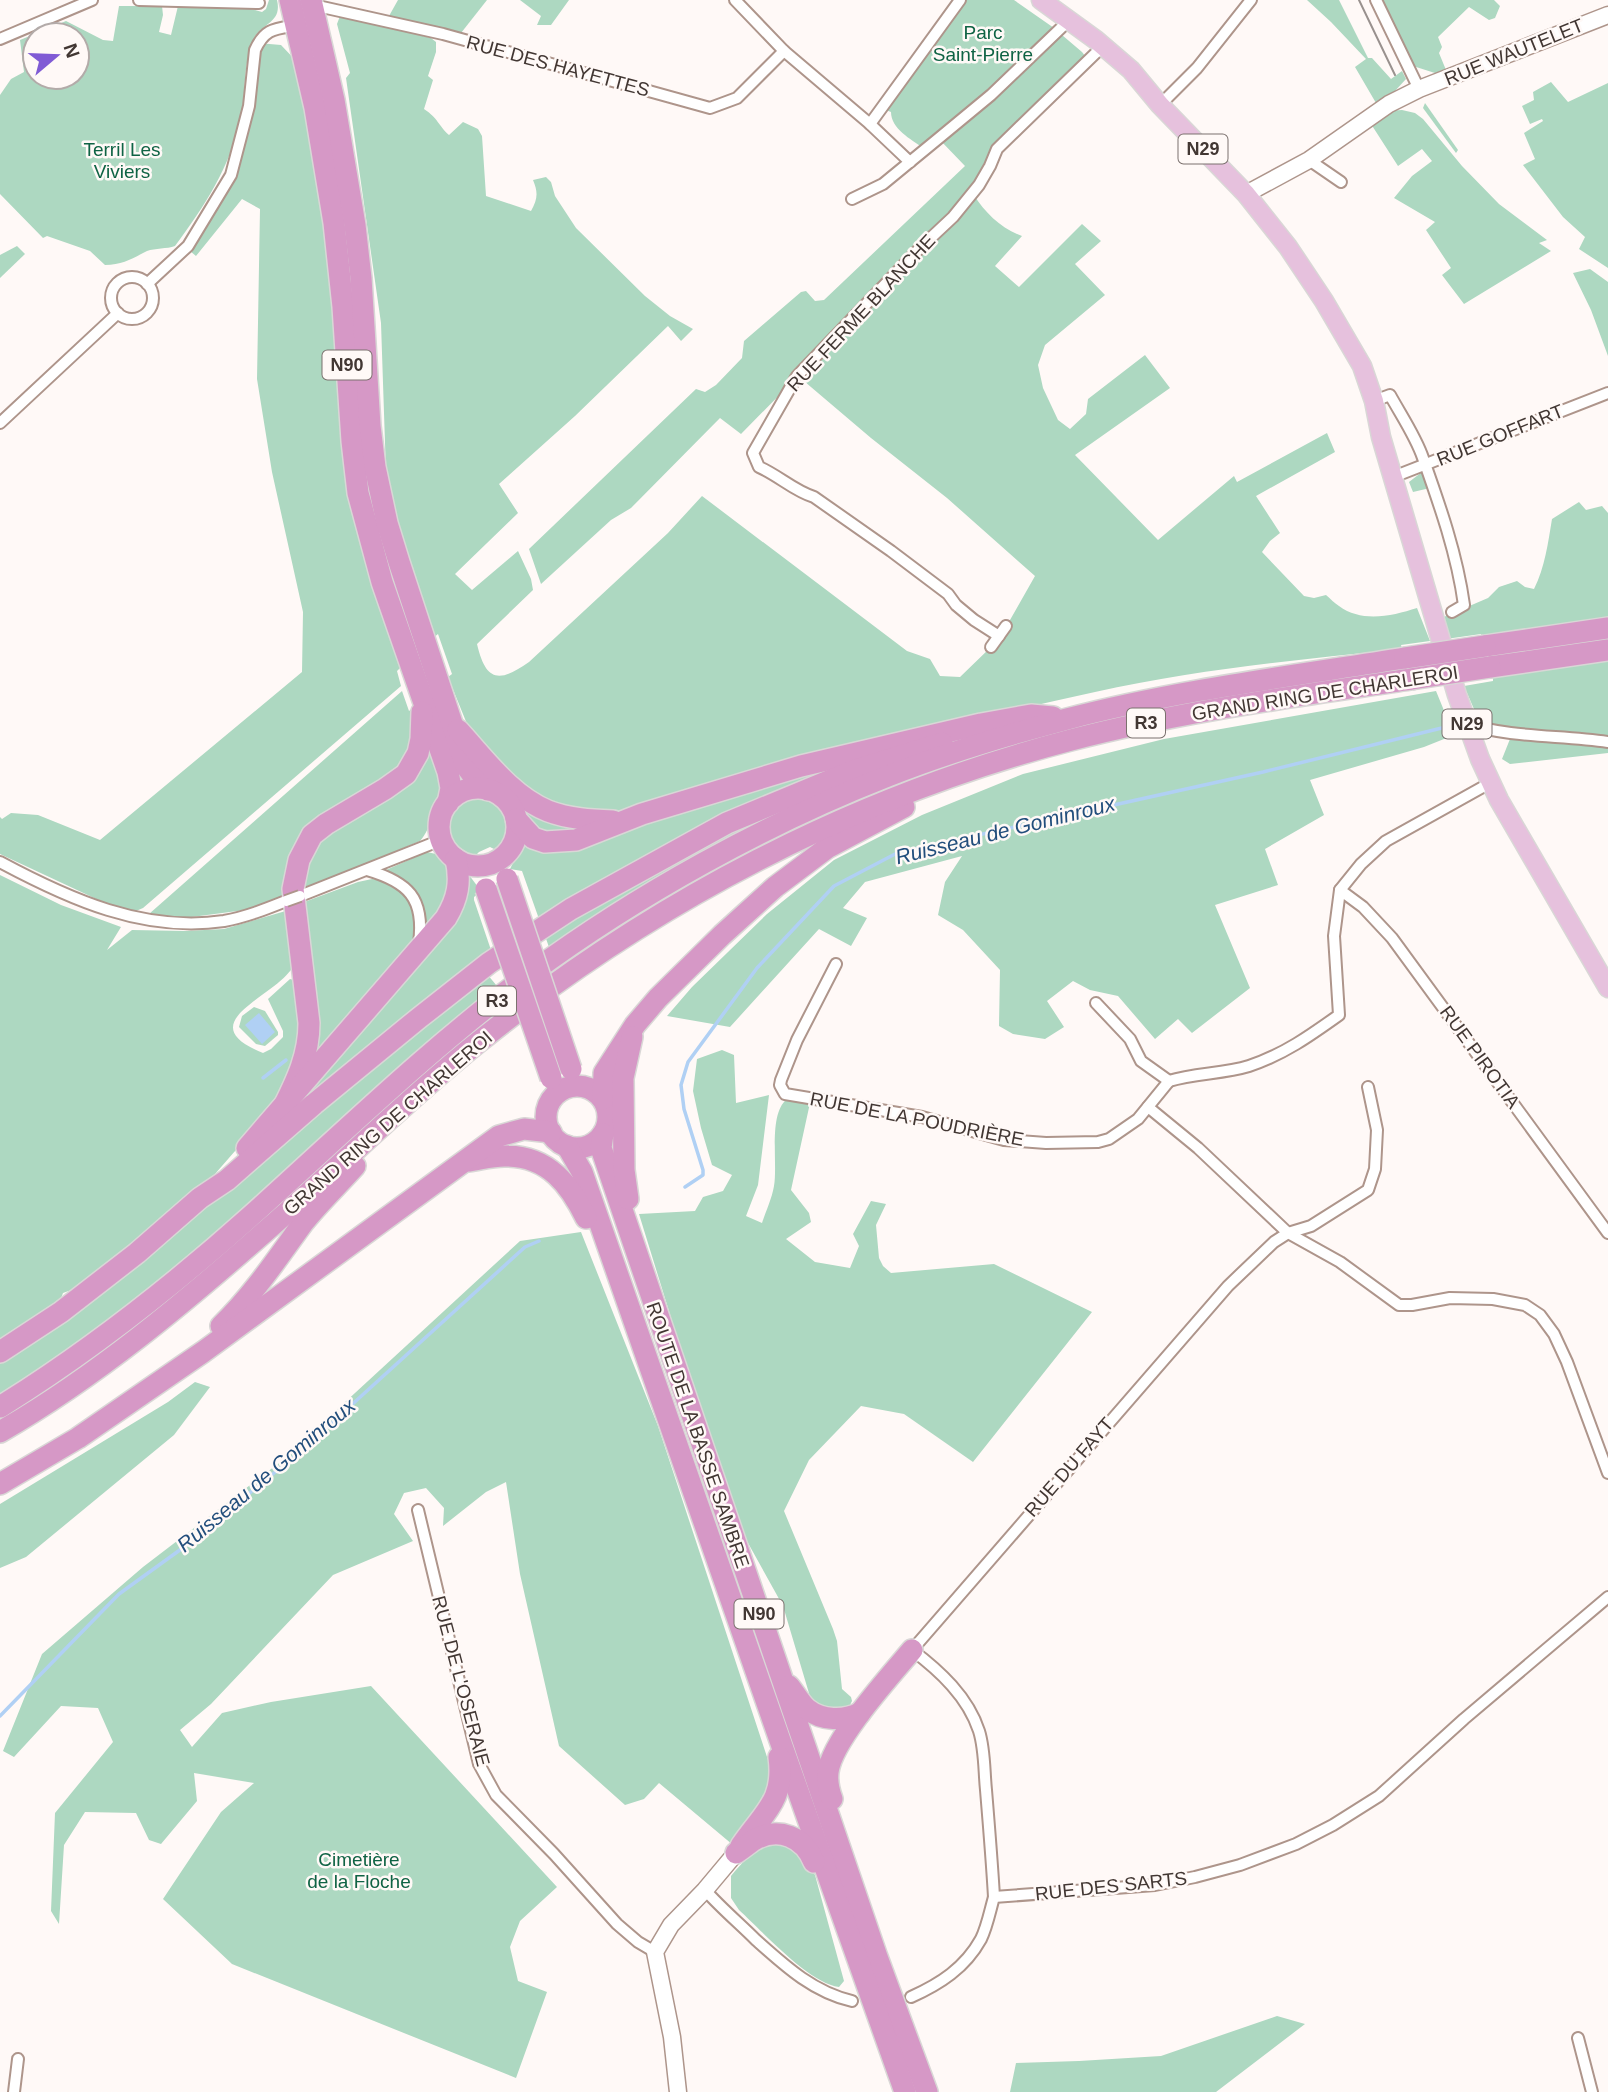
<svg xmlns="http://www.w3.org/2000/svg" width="1608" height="2092" font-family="Helvetica,sans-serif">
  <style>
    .green { fill: #add8c1; fill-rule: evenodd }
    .water { fill: #b0d0f4 }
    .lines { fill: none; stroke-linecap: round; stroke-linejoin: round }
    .stream { stroke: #b0d0f4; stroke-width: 3.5 }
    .street-casing { stroke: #ae958b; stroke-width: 14 }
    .secondary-casing { stroke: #ae958b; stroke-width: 19 }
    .primary-casing { stroke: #d9d7d6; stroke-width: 21 }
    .highway-casing { stroke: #d9d7d6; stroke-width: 24 }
    .street { stroke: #fff; stroke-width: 10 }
    .secondary { stroke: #fff; stroke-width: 16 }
    .primary { stroke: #e6c1dd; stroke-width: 18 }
    .highway { stroke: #d698c6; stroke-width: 21 }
    .tram { stroke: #99918e; stroke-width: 2 }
    .street-bridge-casing { stroke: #ae958b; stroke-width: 14; stroke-linecap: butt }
    .highway-bridge-casing { stroke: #d9d7d6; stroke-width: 24; stroke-linecap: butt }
    .street-bridge { stroke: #fff; stroke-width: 10 }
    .highway-bridge { stroke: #d698c6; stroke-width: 21 }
    .labels { text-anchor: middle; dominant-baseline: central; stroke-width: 5; stroke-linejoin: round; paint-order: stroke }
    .shield { fill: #fff9f7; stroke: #7b716e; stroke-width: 2 }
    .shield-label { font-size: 18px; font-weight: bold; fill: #423733 }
    .park-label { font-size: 19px; fill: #0f6344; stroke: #fff9f7 }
    .street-label { font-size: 19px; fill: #423733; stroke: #fff9f7 }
    .water-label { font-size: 21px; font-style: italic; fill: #224e7c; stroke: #fff9f7 }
  </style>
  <rect width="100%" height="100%" fill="#fff9f7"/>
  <g class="green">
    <path d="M269 0H277C283 25 258 23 252 43 243 66 246 93 241 117 231 166 204 207 175 246 167 249 155 248 147 251 133 258 123 265 105 265L90 251 47 236 43 238 0 194V95L11 79 24 72 20 40 66 21 103 40 113 41 119 6H162L163 15 159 32 171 35 178 6 247 8 262 12 266 9ZM35 35H77V77H35Z"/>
    <path d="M398 0H487L461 33 389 16Z"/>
    <path d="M520 0H569L551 25H537L541 16Z"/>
    <path d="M961 0H1014L1054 28 1051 38 1062 35 1082 52 1089 61 1003 140 974 195C985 213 1002 229 1022 236L995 266 1019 287 1082 224 1101 241 1075 264 1105 295 1045 345 1038 365 1043 388 1058 420 1070 429 1086 414 1088 399 1145 355 1170 388 1075 455 1158 540 1234 476 1237 482 1327 433 1335 452 1256 496 1280 533 1270 541 1262 552 1304 596 1314 598 1326 595C1331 599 1334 603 1339 606 1362 623 1392 616 1417 608L1430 641 1401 645 1402 649 1394 650C1294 660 1194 670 1095 692 932 727 770 774 609 817L576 814 517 784 480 743 467 724 448 677 452 674 438 634 433 638 399 539 386 473 381 323 346 78 350 73 337 24 340 16 431 38 436 42V52L428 76 433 80 424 109C438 118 438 125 449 135L463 122 478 129 482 136 486 196 531 211C538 199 538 192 533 180L546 177 551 182 555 196 576 228 645 296 670 316 693 329 681 341 668 326 575 416 499 484 518 513 455 574 472 590 518 551 531 579 533 590 477 644C486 682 499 683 529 662L668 533 702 496 907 651 930 659 940 676 960 677 991 647 1006 627 1035 576 947 498 871 438 798 376 741 434 720 418 631 508 611 520 541 584 529 549 696 389 705 392 716 385 742 358 744 341 801 292 806 291 815 301 824 300 965 166 939 139 923 148C911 139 891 129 891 112L881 108Z"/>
    <path d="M1307 0H1339L1368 58H1372L1391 79 1402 71 1406 79 1394 92 1376 103 1355 67 1366 59 1331 22Z"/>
    <path d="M1381 0H1494L1500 6 1495 18 1489 20 1469 7 1438 37 1442 47 1439 53 1446 70 1438 74 1413 66Z"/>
    <path d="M258 43 281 45 300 65 328 230 352 491 404 664 397 671 401 686 143 908 136 911 107 904 0 854V817L2 819 11 813 38 815 100 840 302 672 303 612 272 472 257 379 260 209 242 199 196 256 190 251 235 158Z"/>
    <path d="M1551 82 1568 102 1608 83V268L1579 249 1585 237 1563 217 1523 165 1535 159 1524 133 1543 121 1542 119 1530 124 1522 106 1534 100 1533 92Z"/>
    <path d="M1425 103 1458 150 1456 153 1423 108Z"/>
    <path d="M1402 110 1415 113 1423 119 1462 166 1499 204 1547 240 1539 243 1551 251 1464 304 1442 275 1451 268 1426 230 1435 222 1394 198 1412 176 1432 161 1422 149 1398 166 1371 124 1387 111Z"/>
    <path d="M17 246 25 254 0 278V255Z"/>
    <path d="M1590 269 1608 282V356L1591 310 1573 273Z"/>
    <path d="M1422 472 1426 475 1430 488 1413 492 1409 482Z"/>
    <path d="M1579 502 1586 510 1602 506 1608 513V620L1482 638 1481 634 1446 639 1439 619 1488 598 1499 587 1517 581 1525 587 1534 589C1545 567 1548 543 1552 519Z"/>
    <path d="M1608 660V753L1510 764 1502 759 1510 739V728L1480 723 1464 686 1493 681V678Z"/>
    <path d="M402 691 409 711 415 706 411 751 399 772 334 813 288 892 283 894V896L245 910 184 918 149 914Z"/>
    <path d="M1436 691 1454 735 1424 747 1310 780 1324 815 1265 849 1278 885 1215 905 1250 988 1192 1033 1178 1019 1155 1039 1118 996 1090 990 1073 981 1047 1001 1064 1027 1045 1039 1013 1034 999 1026 1000 970 963 930 938 915 945 882 962 856 865 882 843 908 867 918 851 946 819 929 730 1027 667 1016 692 987 767 914 834 860 922 815 1023 774 1164 739Z"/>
    <path d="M431 739 443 794C432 808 432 828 420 841L327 880 298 889 308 848Z"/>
    <path d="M865 758 539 919 522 871 510 869 521 847 524 834 538 844Z"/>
    <path d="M506 784 602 828 547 834 525 820 521 808Z"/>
    <path d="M814 796 738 832 687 861 550 950 544 933 766 812Z"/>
    <path d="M469 797C502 794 510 815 504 843L496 850 490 847 479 852 474 857C453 855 442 830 451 812 455 805 463 801 469 797Z"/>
    <path d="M427 852 436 854 450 862 456 885 422 942C417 906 424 888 386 873V870Z"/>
    <path d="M0 875 61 905 121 927 107 950 132 930 185 931 224 929 289 910C291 921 298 949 296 959 290 994 182 1020 263 1053L271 1049 283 1037V1031L268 999 290 979 294 980 305 1027 277 1103 201 1190 74 1289 63 1293 60 1301 0 1342Z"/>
    <path d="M469 875 481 891 474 897V900L492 953 340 1069 287 1115Z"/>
    <path d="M372 879C407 882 422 913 413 944L311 1065 299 904 358 882Z"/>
    <path d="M487 974 497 986 333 1126 160 1284 0 1396V1351L232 1189 390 1050Z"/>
    <path d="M254 1007 265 1011 278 1032V1035L265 1046 256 1044 239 1027 242 1016Z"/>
    <path d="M722 1050 734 1055 736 1103 769 1095 758 1185 746 1216 762 1223C766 1211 772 1198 774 1186 778 1163 768 1114 787 1099L810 1103 791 1190 809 1213 811 1222 786 1239 815 1262 850 1268 859 1246 853 1234 871 1201 886 1204 876 1225 879 1258 883 1266 891 1273 994 1264 1092 1312 973 1462 904 1414 861 1406 809 1460 784 1511 833 1629 837 1641 842 1689 851 1697 852 1701 849 1707 836 1712 811 1700 783 1606 743 1534 689 1376 639 1214 695 1211 703 1197 723 1191 732 1175 712 1165 701 1128 693 1091 697 1059Z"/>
    <path d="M581 1232 658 1426 768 1760 772 1775 771 1795 733 1845 659 1783 644 1799 625 1805 559 1746 520 1574 506 1482 486 1492 443 1526 444 1508 426 1488 404 1493 394 1514 413 1541 333 1575 211 1704 180 1730 192 1747 222 1713 271 1702 371 1686 557 1887 520 1921 510 1947 518 1981 547 1992 516 2078 232 1964 163 1899 221 1812 254 1783 194 1773 197 1801 161 1844 149 1840 136 1813 85 1812 64 1845 59 1924 51 1911 55 1813 113 1742 98 1708 61 1706 14 1757 3 1751 42 1654 143 1567 279 1463 520 1241Z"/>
    <path d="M195 1382 210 1387 174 1435 26 1557 0 1568V1504L168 1402Z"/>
    <path d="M779 1840 797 1848 815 1875 844 1981 839 1987C809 1983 763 1932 739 1910L731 1898V1876C745 1859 757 1847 779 1840Z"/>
    <path d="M1277 2016 1305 2024 1216 2092H1010L1016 2063 1079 2061 1161 2056Z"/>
  </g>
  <path class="water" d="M259 1013 275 1032 262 1044 245 1025Z"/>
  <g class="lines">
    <g class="stream">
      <path d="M263 1078 286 1060"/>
      <path d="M685 1187 703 1175V1170L684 1109 681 1085 688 1062 757 968 834 886 897 853 1263 772 1458 724"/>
      <path d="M0 1716 119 1594 184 1547 302 1450 525 1247 539 1241"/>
    </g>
    <g class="street-casing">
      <g id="street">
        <path d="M139 0 259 3"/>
        <path d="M735 0 784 51 870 124 910 162"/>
        <path d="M1376 0 1419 89"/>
        <path d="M313 5 443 34 710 108 737 98 784 51"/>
        <path d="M0 39 92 0"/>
        <path d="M1160 105 1197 68 1251 0"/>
        <path d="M870 124 960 0"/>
        <path d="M1309 160 1341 182"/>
        <path d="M852 199 883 184 939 138 991 95 1062 27"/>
        <circle cx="132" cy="298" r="21"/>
        <path d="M147 284 188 246 231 175 249 106 255 50C265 28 275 29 297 25"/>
        <path d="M1374 401 1390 395C1401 415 1416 437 1423 458 1440 506 1457 554 1464 605L1452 612"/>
        <path d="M0 423 118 313"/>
        <path d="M1393 477 1608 393"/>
        <path d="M999 636 974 620 956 605 948 594 891 551 814 497C794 491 778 475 759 467L753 453 797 376 921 247 953 217 979 185 990 166 997 149 1103 46"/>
        <path d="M991 647 1006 626"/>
        <path d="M1467 724C1512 738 1562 735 1608 742"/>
        <path d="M0 862C69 899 144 933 224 921 246 917 266 909 286 901"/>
        <path d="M367 870C408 882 425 898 419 943"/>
        <path d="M1340 890 1363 907 1392 938 1608 1233"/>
        <path d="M300 896 441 840"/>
        <path d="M836 964 797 1040 781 1080 780 1085 785 1094 922 1117 1004 1140 1046 1143 1098 1142 1109 1139 1138 1119 1169 1081"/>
        <path d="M1096 1003 1130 1039 1141 1061 1169 1081"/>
        <path d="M1169 1081C1195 1073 1223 1074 1249 1066 1283 1055 1311 1035 1339 1015L1334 936 1340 890 1361 864 1386 841 1490 783"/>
        <path d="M1148 1107 1198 1148 1288 1233 1340 1262 1399 1305H1412L1450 1298 1493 1299 1525 1305 1540 1315 1554 1334 1567 1362 1608 1473"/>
        <path d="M418 1510 479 1764 496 1795 554 1854 617 1924 638 1942 655 1952"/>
        <path d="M705 1890C721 1908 739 1923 756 1940 785 1966 813 1992 852 2001"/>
        <path d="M994 1897C992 1862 989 1826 986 1790 984 1771 985 1750 979 1731 968 1697 940 1671 912 1650L1228 1286 1274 1242 1288 1233 1311 1226 1368 1190 1375 1169 1377 1130 1368 1087"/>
        <path d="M911 1997C940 1984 965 1968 981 1939 987 1927 990 1911 994 1897L1155 1885 1195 1877 1240 1865 1296 1844 1333 1825 1379 1796 1464 1719 1608 1597"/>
        <path d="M1578 2038 1592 2092"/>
        <path d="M14 2092 18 2059"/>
      </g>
    </g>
    <g class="secondary-casing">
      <g id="secondary">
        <path d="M1246 194 1309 160 1389 104 1419 89 1608 15"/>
        <path d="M678 2092 672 2037 655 1952 671 1925 705 1890 736 1853"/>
      </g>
    </g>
    <g class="primary-casing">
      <path id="primary" d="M1041 0 1096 40 1131 70 1160 105 1246 194 1288 247 1324 301 1362 366 1374 401 1381 437 1457 695 1480 759 1499 800 1608 988"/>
    </g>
    <g class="highway-casing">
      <g id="highway">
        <path d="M290 0 315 108 334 223 343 307 352 441 358 493 382 582 448 772 451 788 448 803"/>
        <path d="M311 0 334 100 355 225 361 278 370 426 375 467 387 523 399 562 466 766 477 781 488 790"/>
        <path d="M1485 646 1608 628"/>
        <path d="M1490 667 1608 650"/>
        <path d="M458 730C484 758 511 796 548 811 569 819 591 820 613 821"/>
        <circle cx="478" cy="827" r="39"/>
        <path d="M516 819 533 838 545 842 576 840 642 814 801 766 981 724 1031 715 1053 717"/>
        <circle cx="577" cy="1117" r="31"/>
        <path d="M603 1099 604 1073 635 1025 658 998 722 935 775 887 827 848 904 807"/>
        <path d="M283 1108C297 1080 309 1055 309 1023L293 889 299 860 312 835 326 824 385 789 406 774 418 753 421 739 422 712"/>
        <path d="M603 1134 601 1148 877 1957 927 2092"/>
        <path d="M567 1146 582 1172 783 1749 905 2092"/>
        <path d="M247 1148 446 918C458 898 461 882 456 859"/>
        <path d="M469 1161C482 1159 495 1155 508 1156 549 1157 570 1185 586 1218"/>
        <path d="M628 1199 624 1170 623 1078 632 1037"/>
        <path d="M221 1326C253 1295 277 1259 303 1223 319 1203 338 1185 355 1166"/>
        <path d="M0 1352 61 1312 137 1253 200 1198 227 1180 314 1104 419 1018 489 963 571 909 727 823 855 770 942 743"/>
        <path d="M0 1407C90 1351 174 1285 253 1214 344 1132 432 1046 531 973 637 895 765 824 888 776 946 753 1007 735 1067 719 1178 690 1292 676 1405 658"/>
        <path d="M0 1432C97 1376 184 1303 268 1229 338 1168 404 1102 476 1044 652 902 853 797 1071 740 1182 711 1298 696 1411 679"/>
        <path d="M0 1484 78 1438 203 1352 499 1136 524 1129 551 1132"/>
        <path d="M789 1686C795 1693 800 1703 807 1709 822 1721 844 1721 860 1713"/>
        <path d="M832 1799C829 1791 827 1781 828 1772 832 1740 890 1676 912 1650"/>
        <path d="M741 1846C764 1812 785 1801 779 1757"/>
        <path d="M736 1853C742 1849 748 1844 754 1840 779 1826 804 1837 814 1862"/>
      </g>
    </g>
    <use href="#street" class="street"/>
    <use href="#secondary" class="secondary"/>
    <use href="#primary" class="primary"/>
    <use href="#highway" class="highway"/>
    <path class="tram" d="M1359 0 1395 75"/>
    <g class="street-bridge-casing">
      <path id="street-bridge" d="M286 901 300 896"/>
    </g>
    <g class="highway-bridge-casing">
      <g id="highway-bridge">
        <path d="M1405 658 1485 646"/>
        <path d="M1411 679 1490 667"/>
        <path d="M507 879 571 1069"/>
        <path d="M486 889 551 1078"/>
      </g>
    </g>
    <use href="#street-bridge" class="street-bridge"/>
    <use href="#highway-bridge" class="highway-bridge"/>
  </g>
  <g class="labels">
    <g class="shield">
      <rect x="1178.5" y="134.5" width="49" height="29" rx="5"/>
      <rect x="322.5" y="350.5" width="49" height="29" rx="5"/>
      <rect x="1127" y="708.5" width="38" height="29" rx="5"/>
      <rect x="1442.5" y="709.5" width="49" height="29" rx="5"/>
      <rect x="478" y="986.5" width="38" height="29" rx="5"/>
      <rect x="734.5" y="1599.5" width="49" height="29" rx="5"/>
    </g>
    <g class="shield-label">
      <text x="1203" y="149">N29</text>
      <text x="347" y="365">N90</text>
      <text x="1146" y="723">R3</text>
      <text x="1467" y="724">N29</text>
      <text x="497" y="1001">R3</text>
      <text x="759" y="1614">N90</text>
    </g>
    <g class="park-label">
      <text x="983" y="32">Parc<tspan x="983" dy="22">Saint-Pierre</tspan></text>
      <text x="122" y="149">Terril Les<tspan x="122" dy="22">Viviers</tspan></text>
      <text x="359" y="1859">Cimetière<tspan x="359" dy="22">de la Floche</tspan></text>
    </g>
    <g class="street-label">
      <text transform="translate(1514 52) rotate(-22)">RUE WAUTELET</text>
      <text transform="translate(558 66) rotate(15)">RUE DES HAYETTES</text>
      <text transform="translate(861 313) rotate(-47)">RUE FERME BLANCHE</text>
      <text transform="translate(1500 435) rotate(-22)">RUE GOFFART</text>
      <text transform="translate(1325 693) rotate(-9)">GRAND RING DE CHARLEROI</text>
      <text transform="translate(1480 1057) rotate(54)">RUE PIROTIA</text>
      <text transform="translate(917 1119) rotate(11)">RUE DE LA POUDRIÈRE</text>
      <text transform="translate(388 1123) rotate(-41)">GRAND RING DE CHARLEROI</text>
      <text transform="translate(698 1435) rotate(71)">ROUTE DE LA BASSE SAMBRE</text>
      <text transform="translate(1069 1467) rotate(-49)">RUE DU FAYT</text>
      <text transform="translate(461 1681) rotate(75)">RUE DE L'OSERAIE</text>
      <text transform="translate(1111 1886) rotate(-6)">RUE DES SARTS</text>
    </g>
    <g class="water-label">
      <text transform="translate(1005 830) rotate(-14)">Ruisseau de Gominroux</text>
      <text transform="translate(266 1475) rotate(-40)">Ruisseau de Gominroux</text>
    </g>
  </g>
  <g transform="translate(56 56) rotate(71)"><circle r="33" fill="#fff9f7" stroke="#b3aba9" stroke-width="2"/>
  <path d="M0-5L12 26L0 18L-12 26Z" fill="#805bd5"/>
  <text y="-10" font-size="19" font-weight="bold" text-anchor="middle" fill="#423733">N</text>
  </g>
</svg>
